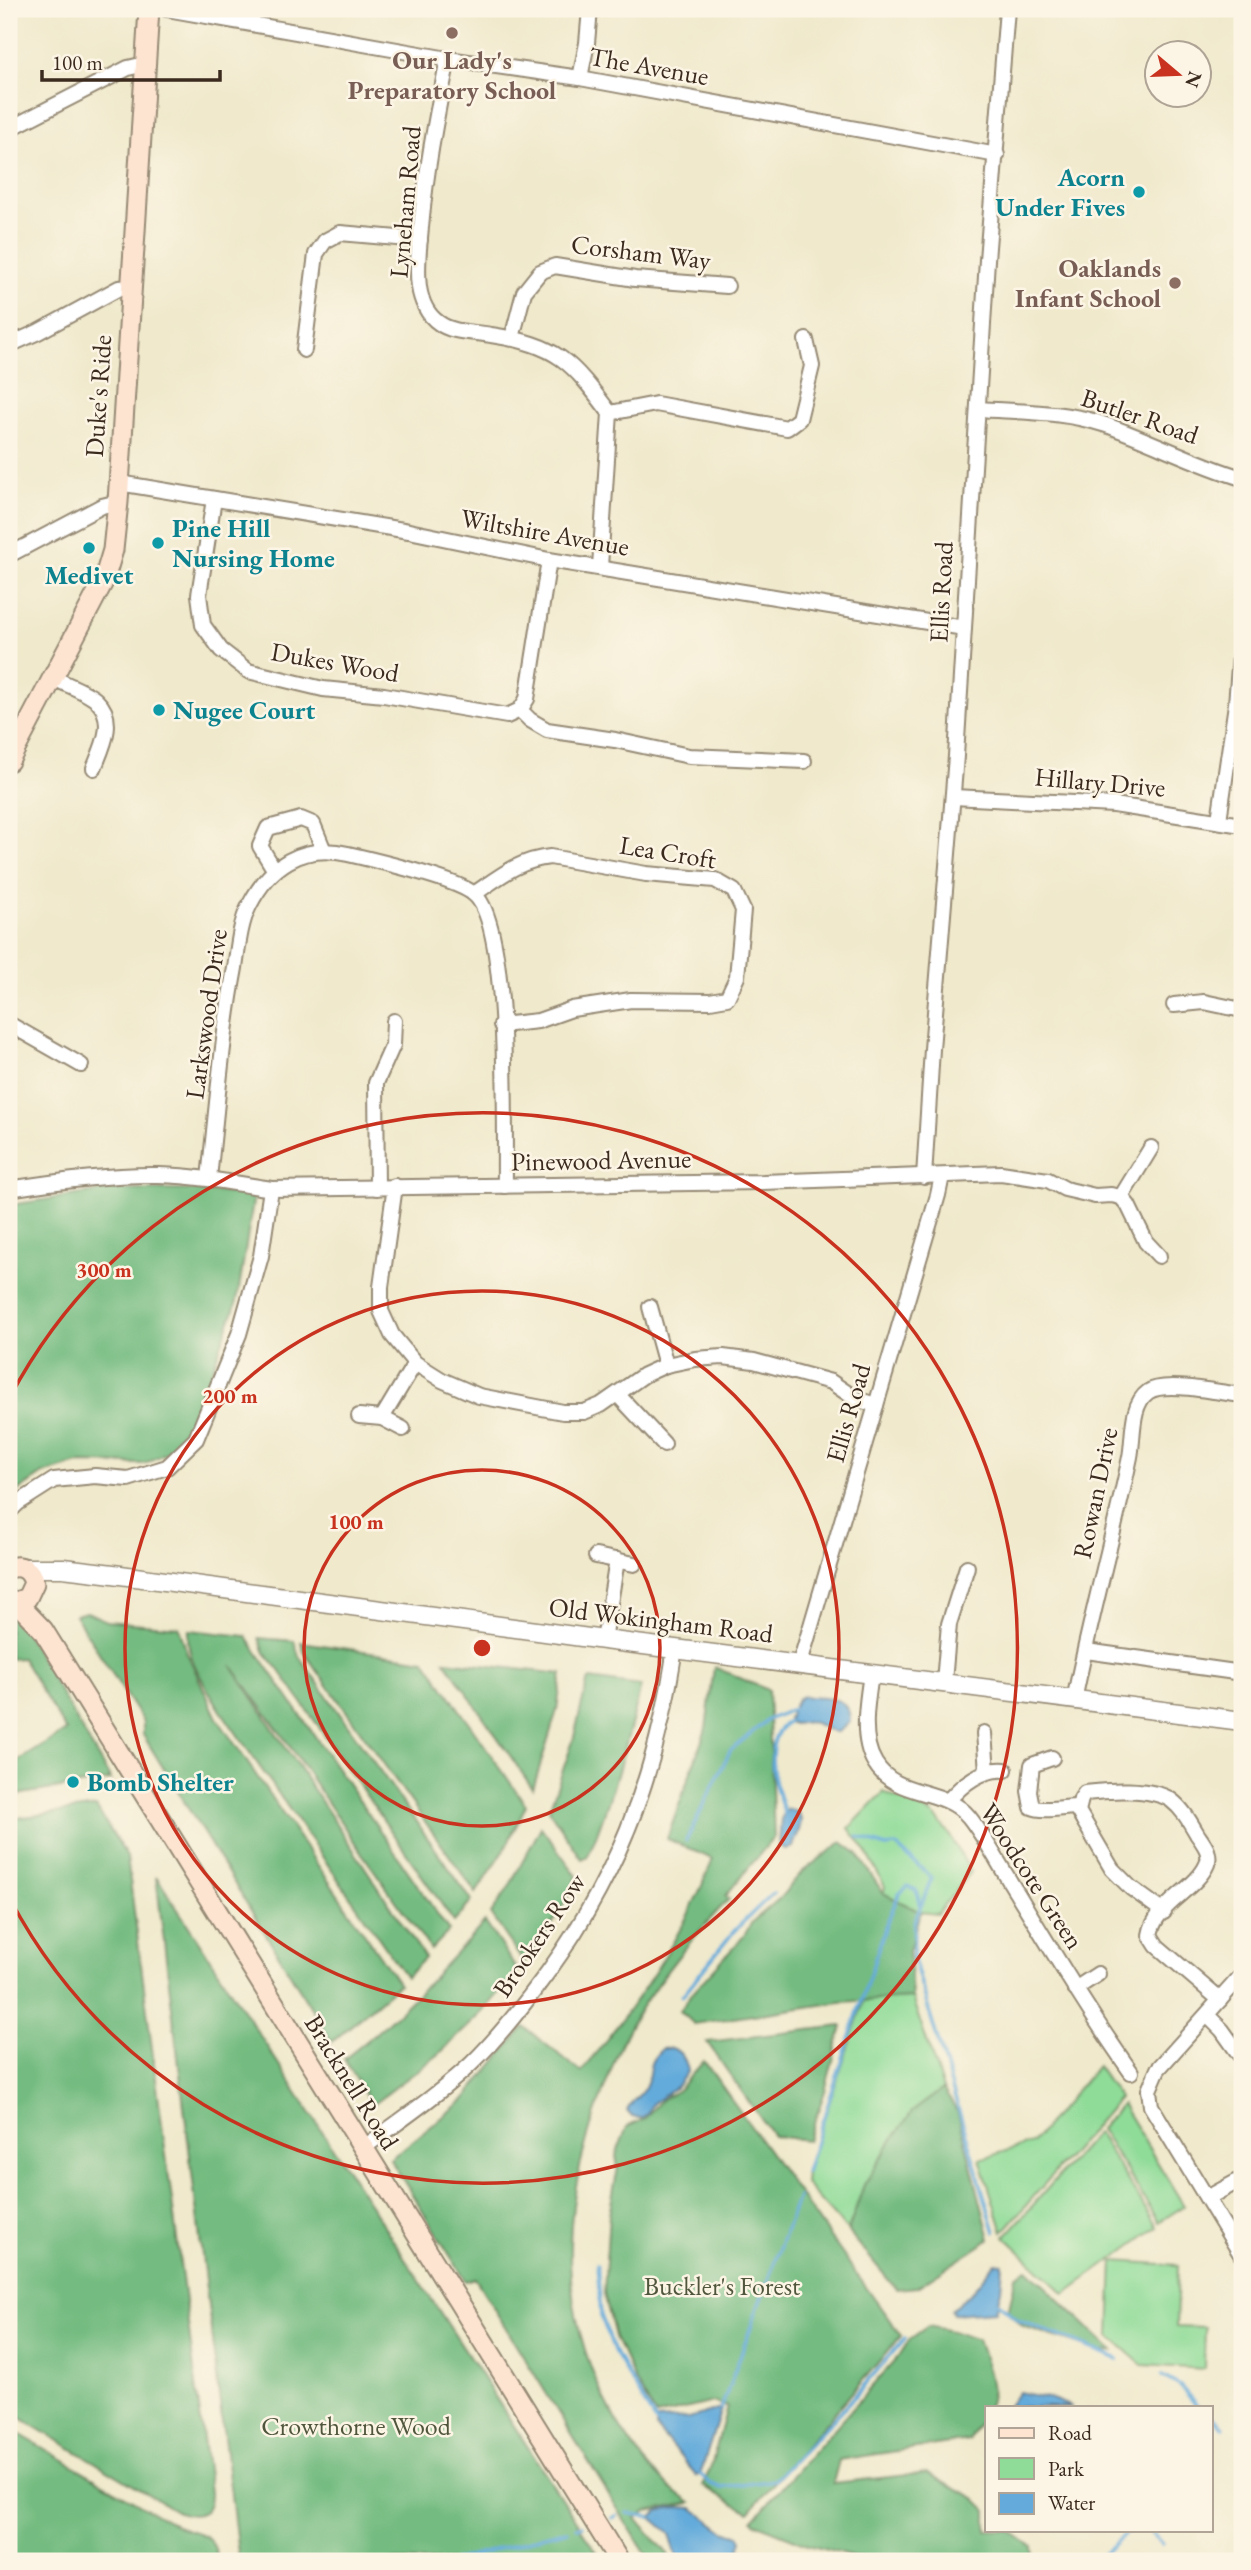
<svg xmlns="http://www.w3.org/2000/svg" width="1251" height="2570" font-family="'EB Garamond',serif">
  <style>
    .green { fill: #8fdb98; stroke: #65825b; stroke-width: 2 }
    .forest { fill: #73bb80; stroke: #57724f; stroke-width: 2 }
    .water { fill: #64abdb; stroke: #506a7c; stroke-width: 2 }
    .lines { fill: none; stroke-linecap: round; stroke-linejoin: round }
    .stream { stroke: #64abdb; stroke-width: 3.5 }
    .minor-casing { stroke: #968a75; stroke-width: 18 }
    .tertiary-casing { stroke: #968a75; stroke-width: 21 }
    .secondary-casing { stroke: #968a75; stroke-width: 23 }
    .minor { stroke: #fff; stroke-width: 14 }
    .tertiary { stroke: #fff; stroke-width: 18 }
    .secondary { stroke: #fde4d1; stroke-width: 19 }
    .ring { fill: none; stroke: #c8321e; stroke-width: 3.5 }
    .education-dot { fill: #8d6e63; stroke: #fcf5e5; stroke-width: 2.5 }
    .culture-dot { fill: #0f9aa8; stroke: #fcf5e5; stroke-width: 2.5 }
    .labels { text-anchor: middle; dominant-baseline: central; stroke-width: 5; stroke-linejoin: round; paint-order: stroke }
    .education-label { font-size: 26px; font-weight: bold; fill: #785e54; stroke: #fcf5e5 }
    .street-label { font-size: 26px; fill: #3b2a1e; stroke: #fcf5e5 }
    .culture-label { font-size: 26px; font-weight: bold; fill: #0d838f; stroke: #fcf5e5; text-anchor: start }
    .park-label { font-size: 26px; fill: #50563c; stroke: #fcf5e5 }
    .centre { fill: #c8321e; stroke: #fcf5e5; stroke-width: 3.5 }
    .ring-label { font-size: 21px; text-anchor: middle; font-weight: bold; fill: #c8321e; stroke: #fcf5e5; stroke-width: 5; stroke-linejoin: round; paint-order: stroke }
  </style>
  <rect width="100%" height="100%" fill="#fcf5e5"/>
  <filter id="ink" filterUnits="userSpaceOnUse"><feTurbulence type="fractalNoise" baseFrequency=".0143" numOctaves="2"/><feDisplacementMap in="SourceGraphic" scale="14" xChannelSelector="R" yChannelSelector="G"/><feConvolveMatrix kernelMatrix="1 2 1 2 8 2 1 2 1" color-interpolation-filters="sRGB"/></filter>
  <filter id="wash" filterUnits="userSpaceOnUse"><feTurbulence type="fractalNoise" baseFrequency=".00686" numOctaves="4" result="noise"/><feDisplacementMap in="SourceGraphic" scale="28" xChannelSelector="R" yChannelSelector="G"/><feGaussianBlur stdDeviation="1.57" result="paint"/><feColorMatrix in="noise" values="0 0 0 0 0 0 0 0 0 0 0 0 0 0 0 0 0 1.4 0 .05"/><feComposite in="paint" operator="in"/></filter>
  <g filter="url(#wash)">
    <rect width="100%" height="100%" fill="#f0e9cc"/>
    <g class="green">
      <path d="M884 1792C895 1799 908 1801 920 1807 945 1818 957 1850 971 1872L937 1914 920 1912 883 1893 885 1887 869 1856 849 1828Z"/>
      <path d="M912 1998 943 2089 912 2112 893 2139 864 2185 848 2231 805 2184 806 2172 864 2000Z"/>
      <path d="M1097 2066 1119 2098 1003 2232 980 2159 1032 2143Z"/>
      <path d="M1122 2104 1184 2206 1159 2222 1100 2129Z"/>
      <path d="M1097 2132 1157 2227 1065 2294 1005 2237Z"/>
      <path d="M1113 2261 1178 2265 1176 2326 1205 2327 1204 2369 1143 2365 1110 2336Z"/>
    </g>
    <g class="forest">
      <path d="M109 1190H200L254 1196 237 1301 194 1421 168 1452 144 1464 78 1463 43 1474 9 1497V1205Z"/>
      <path d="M87 1612 106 1621 179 1627 187 1653 217 1718 399 1984 332 2042 143 1735V1722L75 1615Z"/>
      <path d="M9 1615 15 1617 26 1633 111 1780 9 1796V1766L66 1731 22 1658 9 1659Z"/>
      <path d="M189 1630 246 1636 449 1931 431 1950 361 1852 289 1745 231 1665 425 1958 406 1977 221 1711C208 1689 183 1656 189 1630Z"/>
      <path d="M259 1638 294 1641 299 1656 472 1901 454 1922 278 1668 265 1653Z"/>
      <path d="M301 1642 425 1660 526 1805 505 1849 476 1893 304 1652Z"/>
      <path d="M445 1661 562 1674 557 1710 533 1789Z"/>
      <path d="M714 1667 768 1690 774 1837 731 1889 726 1896 729 1899C696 1933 665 1971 639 2011 624 2033 615 2059 606 2084 564 2190 553 2292 604 2398 624 2438 653 2479 691 2503L647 2511 636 2518C647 2534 663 2544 672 2561H650L475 2278 466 2281 390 2159 463 2101 524 2027 581 2072C636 2003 681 1942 713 1859L667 1839 706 1729Z"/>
      <path d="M590 1679 641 1686C627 1745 611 1801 588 1856L582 1859 549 1810 573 1741 587 1683Z"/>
      <path d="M96 1807 127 1857 210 2492C211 2515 197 2518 178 2512L9 2411V1819Z"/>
      <path d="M541 1827 577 1876C564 1909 546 1935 524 1963L491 1914 509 1887Z"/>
      <path d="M842 1842 857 1853 883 1893 920 1912 909 1951 912 1998 840 2002 694 2024 680 2011 691 1994 744 1936 752 1922 780 1898 802 1872Z"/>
      <path d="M156 1876 602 2561H239Z"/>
      <path d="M485 1922 518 1971 480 2015 438 2055 372 2105 344 2059C397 2019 440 1971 485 1922Z"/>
      <path d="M842 2026 825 2091 808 2140 773 2136 707 2042Z"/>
      <path d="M704 2061 901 2336 749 2512 703 2486 712 2463 727 2407 713 2402 656 2416 636 2383 615 2337 604 2293 609 2214 618 2168 616 2155 627 2127 644 2119 661 2100 678 2090Z"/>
      <path d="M943 2089 958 2113 990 2239 917 2287 896 2289 848 2231 864 2185 893 2139 912 2112Z"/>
      <path d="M1027 2269 1113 2351 1101 2352 1023 2326 1008 2312 1016 2276Z"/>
      <path d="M928 2326 952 2331 978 2340C996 2390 999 2397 968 2440L839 2460 833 2483 927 2473 975 2498 987 2510V2530H1009L1033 2547 1034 2561H871L805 2543 755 2523 753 2520 899 2356 910 2339Z"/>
      <path d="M9 2428 177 2526C201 2535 213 2531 218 2561H9Z"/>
    </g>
    <g class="water">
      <path d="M802 1696C822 1700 850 1692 850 1721 831 1742 833 1729 814 1723 806 1720 799 1725 790 1724L788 1718 797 1700Z"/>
      <path d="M788 1809C811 1812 797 1833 793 1847L785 1849 779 1846 781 1819Z"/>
      <path d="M672 2048C682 2052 686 2060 688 2071L676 2087 652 2104 647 2114 641 2118 632 2117 627 2111C631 2101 638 2098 644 2089 655 2070 642 2068 662 2049Z"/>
      <path d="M995 2263 1003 2264 1001 2290 995 2311 953 2314 951 2310 970 2294Z"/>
      <path d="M1019 2392 1052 2399 1072 2407H1008Z"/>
      <path d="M721 2409 701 2472 697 2476 656 2428 657 2420 689 2418Z"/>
      <path d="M675 2507 693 2508 724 2531 740 2536 742 2541 739 2549 744 2553 746 2561H678L670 2533 651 2517 658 2511Z"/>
    </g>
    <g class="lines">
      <g class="stream">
        <path d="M785 1814C775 1788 760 1739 789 1721"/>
        <path d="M858 1837 886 1847 896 1846 932 1878 914 1923 913 1957 995 2232"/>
        <path d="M686 1841 730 1751 767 1720 793 1709"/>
        <path d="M682 1996 735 1930 773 1893"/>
        <path d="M806 2172 886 1925 899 1894 908 1886 916 1890 920 1906"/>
        <path d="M597 2264 601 2316 616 2355 657 2424"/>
        <path d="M996 2302 1019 2320 1118 2359"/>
        <path d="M1162 2376 1180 2386 1198 2407"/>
        <path d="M721 2409 798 2197"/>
        <path d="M1211 2417 1224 2427"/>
        <path d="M700 2474 709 2483 722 2488 775 2480 848 2404 905 2338"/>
        <path d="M627 2513 651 2517"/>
        <path d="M612 2518 617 2516"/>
        <path d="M576 2527 582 2526"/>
        <path d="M1149 2530 1162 2544"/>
        <path d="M454 2561 567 2530"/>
        <path d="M1096 2561 1130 2530"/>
      </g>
    </g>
  </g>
  <g filter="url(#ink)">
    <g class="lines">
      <g class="minor-casing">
        <g id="minor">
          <path d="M167 9 448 59 580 78 997 155"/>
          <path d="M448 59C437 112 427 164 422 217 420 240 416 265 419 287 421 300 427 315 439 323 452 333 475 332 491 335 558 345 571 361 610 413L600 567"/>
          <path d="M580 78 587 43 590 9"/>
          <path d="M9 129 128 68 145 64"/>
          <path d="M512 338 524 292 540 272 555 266 635 279 727 286"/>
          <path d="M9 345 38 332 119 288 131 287"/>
          <path d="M304 350 316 254 325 241 340 233 420 240"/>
          <path d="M978 409C1021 412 1065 411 1106 425 1152 441 1195 464 1242 478"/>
          <path d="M610 413 656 404 787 428 799 419 812 366 806 340"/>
          <path d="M119 483 409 531 549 560 964 628"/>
          <path d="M214 499 199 595 203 625 221 650 248 671 323 689 384 695 507 716 520 710 527 699 549 560"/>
          <path d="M9 555 102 506 118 502"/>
          <path d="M53 678C65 684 88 692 97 701 117 720 102 748 94 768"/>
          <path d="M520 710 530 720 547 730 615 740 689 756 804 761"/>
          <path d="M953 797 1114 805 1242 825"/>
          <path d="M1219 820 1236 704 1242 629"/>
          <path d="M274 869 260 846 268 828 301 819 313 824 324 851"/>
          <path d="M474 894C499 877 519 860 550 857L646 874 715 880 734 891 743 910 737 977 727 998 710 1001 631 1000 572 1009 538 1021 501 1025"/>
          <path d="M1174 1005 1204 1002 1242 1010"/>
          <path d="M9 1024 81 1065"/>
          <path d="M924 1177 932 1049 956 756 987 260 1007 9"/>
          <path d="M209 1178C217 1108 222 1037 235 968 238 948 240 924 249 906 269 866 302 843 348 854 374 860 456 879 474 894 511 925 504 1133 505 1186"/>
          <path d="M395 1186 381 1287V1311L392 1335 415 1363 442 1380 479 1396 563 1412H584L601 1405 644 1375 666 1365 695 1359 723 1357 754 1361 831 1382 856 1399 876 1405"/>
          <path d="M377 1188 376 1083 393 1045 394 1021"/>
          <path d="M9 1189C58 1181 109 1174 159 1175 196 1176 234 1183 271 1189L763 1182 1001 1173 1048 1180 1065 1189 1095 1196 1111 1195 1121 1197 1128 1205 1146 1242 1159 1256"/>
          <path d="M1121 1197 1151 1148"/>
          <path d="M650 1307 666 1365"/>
          <path d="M618 1395 664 1444"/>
          <path d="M359 1416 382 1418 403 1429"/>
          <path d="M382 1418 415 1363"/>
          <path d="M9 1512 18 1503 54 1480 95 1476 128 1479 167 1467 196 1439 239 1334 261 1256 271 1189"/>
          <path d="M596 1556 634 1564"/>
          <path d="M604 1640 617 1560"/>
          <path d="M1086 1651 1242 1673"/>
          <path d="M800 1663 938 1195 942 1176"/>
          <path d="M871 1674C867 1701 860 1739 875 1763 897 1799 943 1786 969 1817 987 1840 1001 1868 1017 1893 1054 1954 1090 2014 1131 2072"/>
          <path d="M944 1682 949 1624 967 1567"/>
          <path d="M1074 1701C1090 1619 1113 1538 1130 1457 1134 1437 1130 1405 1148 1392 1164 1380 1221 1393 1242 1395"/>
          <path d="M984 1733 987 1771"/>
          <path d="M1052 1758 1032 1765 1029 1791 1032 1807C1043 1812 1065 1807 1078 1807"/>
          <path d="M948 1801C962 1784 983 1768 1005 1770"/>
          <path d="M1164 1912 1131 1888 1112 1869 1078 1811 1081 1799 1085 1793C1107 1790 1151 1787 1171 1800 1183 1809 1190 1822 1197 1834 1203 1843 1212 1853 1207 1864 1196 1890 1155 1904 1150 1935L1157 1946 1220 2000"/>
          <path d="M1242 1975 1158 2069 1149 2090 1151 2106 1242 2256"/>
          <path d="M1075 1989 1098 1974"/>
          <path d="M1207 2015 1222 2030 1242 2058"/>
          <path d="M362 2149C399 2121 437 2096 471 2064 494 2042 514 2017 533 1992 615 1886 656 1779 675 1648"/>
          <path d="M1207 2198 1242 2179"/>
        </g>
      </g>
      <g class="tertiary-casing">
        <path id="tertiary" d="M24 1568H63L113 1574 604 1640 1242 1721"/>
      </g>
      <g class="secondary-casing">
        <g id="secondary">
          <path d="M9 761 104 580 113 550 118 502 149 9"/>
          <path d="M9 1568C22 1564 31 1570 34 1583L27 1598 16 1602 9 1600"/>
          <path d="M16 1602 43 1630 619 2561"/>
        </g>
      </g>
      <use href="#minor" class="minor"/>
      <use href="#tertiary" class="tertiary"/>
      <use href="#secondary" class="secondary"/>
    </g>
  </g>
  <g class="ring">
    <circle cx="482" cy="1648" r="178"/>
    <circle cx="482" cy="1648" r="357"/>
    <path d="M10 1397A535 535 0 1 1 10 1899"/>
  </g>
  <g class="education-dot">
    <circle cx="452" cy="33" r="7"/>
    <circle cx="1175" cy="283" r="7"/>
  </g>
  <g class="culture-dot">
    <circle cx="1139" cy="192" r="7"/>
    <circle cx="158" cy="543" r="7"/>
    <circle cx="89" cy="548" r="7"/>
    <circle cx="159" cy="710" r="7"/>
    <circle cx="73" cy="1782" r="7"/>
  </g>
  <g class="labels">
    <g class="education-label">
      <text x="452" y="60">Our Lady's<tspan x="452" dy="30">Preparatory School</tspan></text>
      <text x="1161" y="268" text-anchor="end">Oaklands<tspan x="1161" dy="30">Infant School</tspan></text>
    </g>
    <g class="street-label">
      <text transform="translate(649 66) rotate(10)">The Avenue</text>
      <text transform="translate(405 202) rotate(-85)">Lyneham Road</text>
      <text transform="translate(641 252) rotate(7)">Corsham Way</text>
      <text transform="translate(98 396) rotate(-86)">Duke's Ride</text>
      <text transform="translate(1140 416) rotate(19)">Butler Road</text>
      <text transform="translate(545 532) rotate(10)">Wiltshire Avenue</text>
      <text transform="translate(941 592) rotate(-87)">Ellis Road</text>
      <text transform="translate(335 662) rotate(10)">Dukes Wood</text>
      <text transform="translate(1100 782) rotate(5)">Hillary Drive</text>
      <text transform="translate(668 852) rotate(9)">Lea Croft</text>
      <text transform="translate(206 1014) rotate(-82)">Larkswood Drive</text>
      <text transform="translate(601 1160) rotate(-1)">Pinewood Avenue</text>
      <text transform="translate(848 1413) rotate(-74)">Ellis Road</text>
      <text transform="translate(1095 1493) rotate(-78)">Rowan Drive</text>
      <text transform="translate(661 1620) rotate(7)">Old Wokingham Road</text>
      <text transform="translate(1032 1876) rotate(57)">Woodcote Green</text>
      <text transform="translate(539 1935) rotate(-56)">Brookers Row</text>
      <text transform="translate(352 2082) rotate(58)">Bracknell Road</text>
    </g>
    <g class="culture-label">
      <text x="1125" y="177" text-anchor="end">Acorn<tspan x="1125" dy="30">Under Fives</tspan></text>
      <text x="172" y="528">Pine Hill<tspan x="172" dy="30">Nursing Home</tspan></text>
      <text x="89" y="575" text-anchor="middle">Medivet</text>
      <text x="173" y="710">Nugee Court</text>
      <text x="87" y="1782">Bomb Shelter</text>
    </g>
    <g class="park-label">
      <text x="722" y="2286">Buckler's Forest</text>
      <text x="356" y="2426">Crowthorne Wood</text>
    </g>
  </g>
  <circle cx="482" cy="1648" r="10" class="centre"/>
  <g class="ring-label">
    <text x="104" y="1277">300 m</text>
    <text x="230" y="1403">200 m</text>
    <text x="356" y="1529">100 m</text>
  </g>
  <rect width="1251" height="2570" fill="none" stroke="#fcf5e5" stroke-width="35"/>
  <rect x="985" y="2406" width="228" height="126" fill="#fcf5e5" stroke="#afa495" stroke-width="2"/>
  <rect x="999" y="2428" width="35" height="10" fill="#fde4d1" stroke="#afa495" stroke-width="2"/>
  <text x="1048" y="2440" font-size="21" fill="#3b2a1e">Road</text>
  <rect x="999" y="2458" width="35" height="21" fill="#8fdb98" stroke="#afa495" stroke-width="2"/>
  <text x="1048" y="2476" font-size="21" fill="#3b2a1e">Park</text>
  <rect x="999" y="2493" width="35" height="21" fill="#64abdb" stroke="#afa495" stroke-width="2"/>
  <text x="1048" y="2510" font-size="21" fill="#3b2a1e">Water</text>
  <g transform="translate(1178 74) rotate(109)"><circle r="33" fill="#fcf5e5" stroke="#afa495" stroke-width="2"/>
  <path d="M0-5L12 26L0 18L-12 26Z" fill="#c8321e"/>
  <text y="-10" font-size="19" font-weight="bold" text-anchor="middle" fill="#3b2a1e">N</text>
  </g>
  <path d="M42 70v10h178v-10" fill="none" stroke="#3b2a1e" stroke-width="3.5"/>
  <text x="52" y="70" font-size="21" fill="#3b2a1e" stroke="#fcf5e5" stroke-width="5" paint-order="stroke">100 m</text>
</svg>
